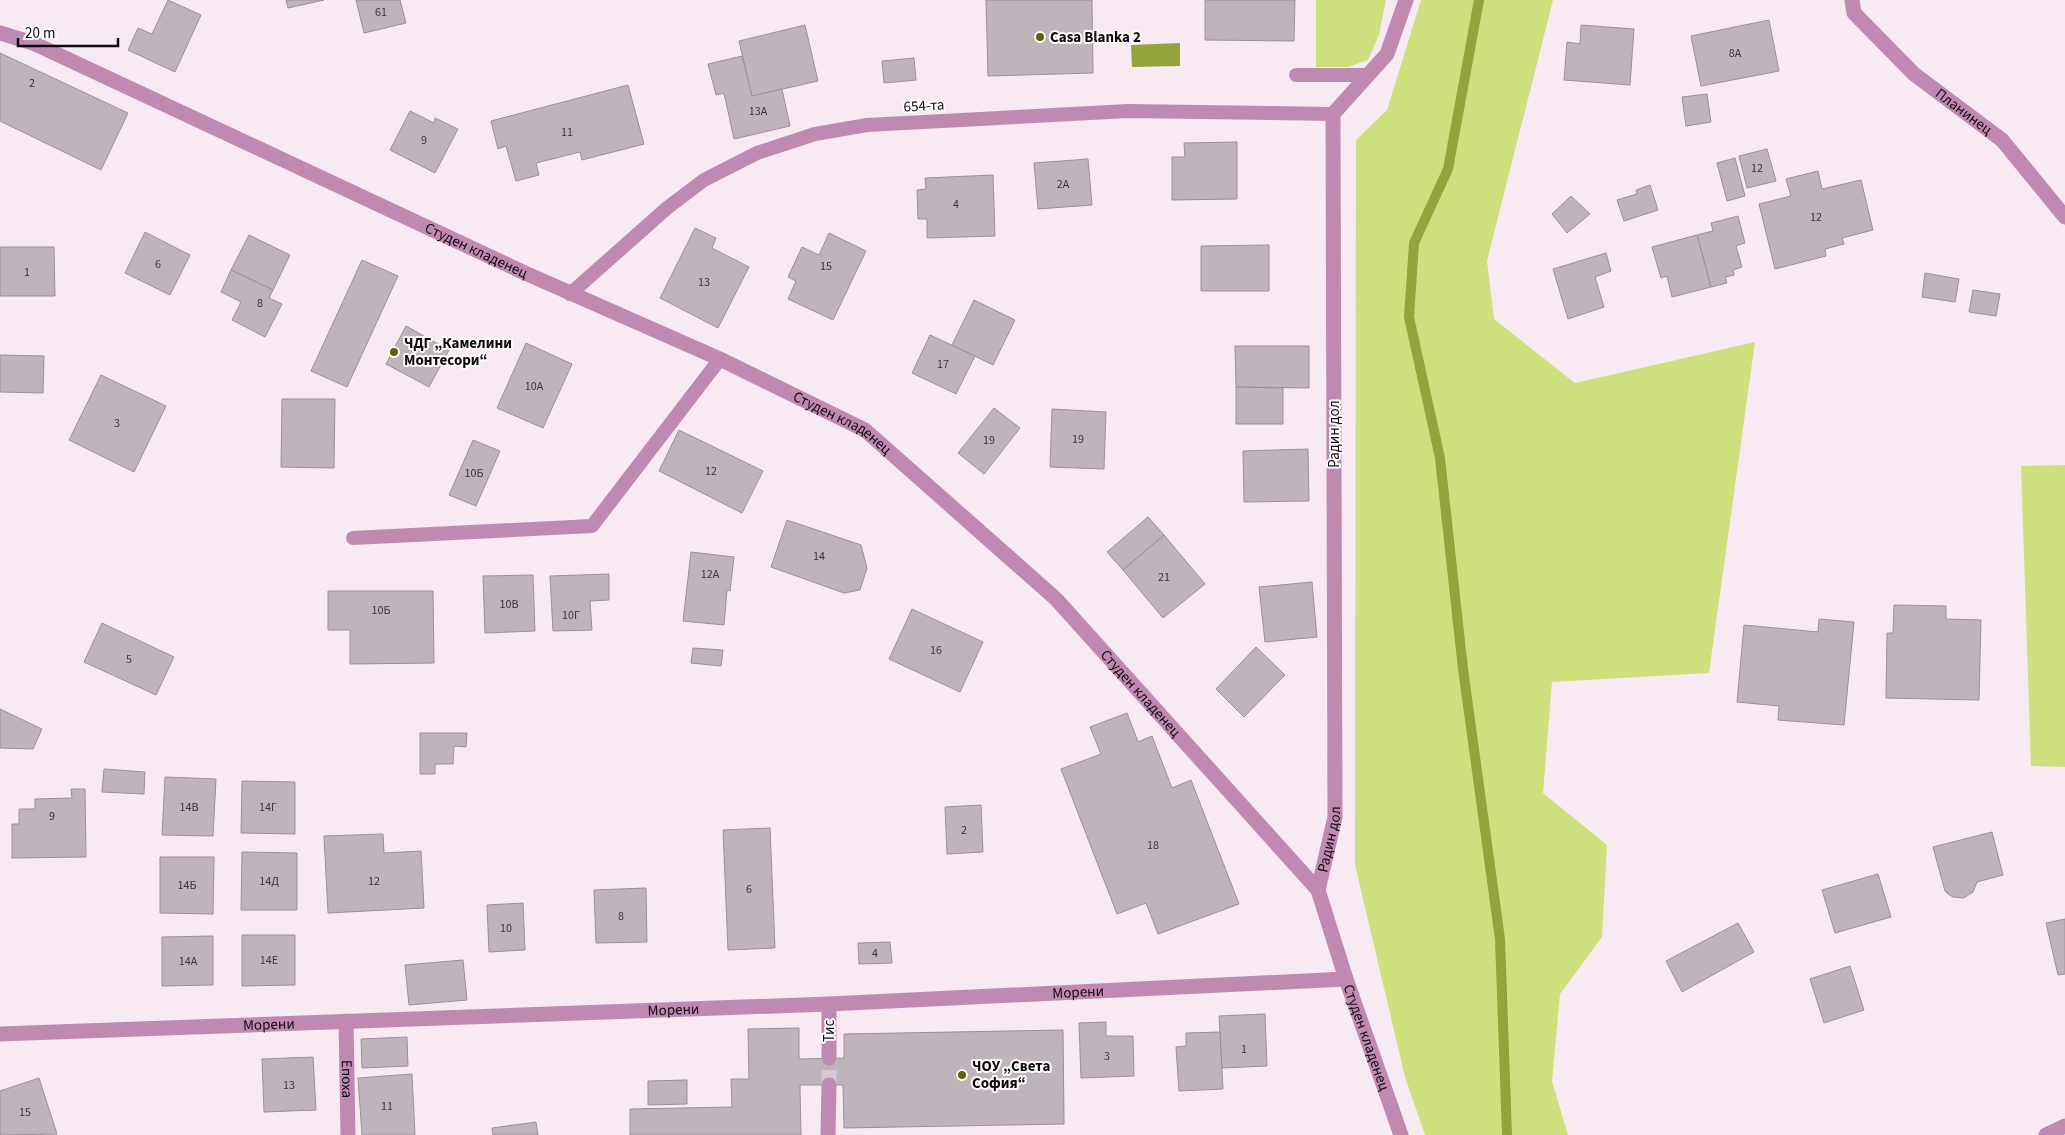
<svg xmlns="http://www.w3.org/2000/svg" width="2065" height="1135" font-family="'Source Sans 3',sans-serif">
  <style>
    .green { fill: #cee07e }
    .water { fill: #94a43c }
    .lines { fill: none; stroke-linecap: round; stroke-linejoin: round }
    .stream { stroke: #94a43c; stroke-width: 10 }
    .building { fill: #bfb3bc; stroke: #9c9098 }
    .street-tunnel { stroke: #d4c9d1; stroke-width: 15; stroke-dasharray: 15 8; stroke-linecap: butt }
    .lane { stroke: #c089b2; stroke-width: 14 }
    .street { stroke: #c089b2; stroke-width: 15 }
    .poi-dot { fill: #596508; stroke: #fefbfd; stroke-width: 2 }
    .labels { text-anchor: middle; dominant-baseline: central; stroke-width: 4; stroke-linejoin: round; paint-order: stroke }
    .number-label { font-size: 12px; fill: #3c363a }
    .poi-label { font-size: 15px; font-weight: bold; fill: #100c0e; stroke: #fefbfd; text-anchor: start }
    .street-label { font-size: 15px; fill: #100c0e; stroke: #fefbfd }
  </style>
  <rect width="100%" height="100%" fill="#f7eaf3"/>
  <g class="green">
    <path d="M1316 0H1386L1379 35 1368 60 1348 67H1316Z"/>
    <path d="M1421 0H1553L1487 261 1494 319 1575 383 1755 342 1709 673 1552 682 1543 793 1607 845 1602 937 1560 994 1552 1081 1568 1135H1425L1405 1077 1355 865 1356 140 1387 110Z"/>
    <path d="M2065 465V767L2031 766 2021 466Z"/>
  </g>
  <path class="water" d="M1180 43V66L1132 67 1131 45Z"/>
  <g class="lines">
    <path class="stream" d="M1479 0 1448 169 1414 243 1409 317 1440 458 1463 669 1500 939 1507 1135"/>
  </g>
  <g class="building">
    <path d="M168 0 201 15 175 72 128 50 138 28 152 34Z"/>
    <path d="M286 0H324L288 8Z"/>
    <path d="M356 0H400L406 23 364 33Z"/>
    <path d="M986 0H1092L1093 73 988 76Z"/>
    <path d="M1205 0H1295L1294 41 1205 40Z"/>
    <path d="M1769 20 1779 71 1701 86 1691 36Z"/>
    <path d="M805 25 818 81 752 96 739 41Z"/>
    <path d="M1581 25 1634 29 1630 85 1564 80 1567 42 1580 44Z"/>
    <path d="M0 53 128 113 101 170 0 121Z"/>
    <path d="M742 56 752 96 782 89 790 126 734 139 724 93 716 95 708 64Z"/>
    <path d="M914 58 916 80 884 83 882 61Z"/>
    <path d="M628 85 644 144 582 160 580 152 536 163 539 175 516 181 506 146 498 149 491 121Z"/>
    <path d="M1707 94 1711 122 1686 126 1682 97Z"/>
    <path d="M410 111 434 123 435 118 458 129 435 173 390 150Z"/>
    <path d="M1237 142V199L1172 200V157H1185L1184 143Z"/>
    <path d="M1767 149 1776 181 1747 188 1739 156Z"/>
    <path d="M1735 158 1745 196 1727 201 1717 163Z"/>
    <path d="M1088 159 1092 205 1038 209 1034 163Z"/>
    <path d="M1818 171 1822 189 1861 180 1873 230 1842 238 1844 244 1825 249 1826 256 1775 269 1759 204 1791 196 1786 179Z"/>
    <path d="M993 175 995 236 927 238V219H918L917 190 926 189 925 178Z"/>
    <path d="M1650 185 1658 210 1624 221 1617 200 1637 194 1636 190Z"/>
    <path d="M1571 196 1590 214 1567 233 1552 214Z"/>
    <path d="M1738 216 1745 243 1736 246 1742 267 1733 270 1734 275 1725 277 1727 283 1711 287 1697 235 1713 231 1711 223Z"/>
    <path d="M695 228 716 238 712 248 749 267 718 328 660 298Z"/>
    <path d="M145 232 190 255 170 295 125 273Z"/>
    <path d="M829 233 866 251 833 320 788 299 796 281 788 277 802 247 819 255Z"/>
    <path d="M249 235 290 255 273 290 231 270Z"/>
    <path d="M1697 235 1711 287 1672 297 1667 276 1661 278 1652 247Z"/>
    <path d="M1269 245V291H1201V246Z"/>
    <path d="M0 247H54L55 296H0Z"/>
    <path d="M1606 253 1611 271 1595 277 1604 307 1568 319 1553 269Z"/>
    <path d="M362 260 398 276 347 387 311 371Z"/>
    <path d="M231 270 273 290 269 298 282 304 265 337 232 320 241 302 221 292Z"/>
    <path d="M1925 273 1959 279 1955 302 1922 297Z"/>
    <path d="M1973 290 2000 294 1996 316 1969 312Z"/>
    <path d="M974 300 1015 320 993 365 952 345Z"/>
    <path d="M406 326 449 350 429 387 386 364Z"/>
    <path d="M930 335 975 356 956 394 912 373Z"/>
    <path d="M526 343 572 364 543 428 497 408Z"/>
    <path d="M1235 346H1309V388L1236 387Z"/>
    <path d="M0 355 44 356 43 393 0 392Z"/>
    <path d="M101 375 166 406 134 472 69 440Z"/>
    <path d="M1236 387 1283 388V424H1236Z"/>
    <path d="M282 399H335L334 468 281 467Z"/>
    <path d="M994 408 1020 428 984 474 958 453Z"/>
    <path d="M1052 409 1106 412 1104 469 1050 467Z"/>
    <path d="M679 430 763 471 742 513 659 471Z"/>
    <path d="M473 440 500 451 476 506 449 495Z"/>
    <path d="M1308 449 1309 501 1244 502 1243 451Z"/>
    <path d="M1148 517 1164 535 1123 570 1107 552Z"/>
    <path d="M787 520 861 545 867 568 860 590 844 593 771 567Z"/>
    <path d="M1164 535 1205 584 1163 618 1123 570Z"/>
    <path d="M691 552 734 557 730 591 727 590 724 625 683 621Z"/>
    <path d="M609 574V600L590 601 592 630 553 631 550 576Z"/>
    <path d="M533 575 535 631 485 633 483 576Z"/>
    <path d="M1312 582 1317 637 1265 642 1259 587Z"/>
    <path d="M328 591H433L434 663 350 664V630H328Z"/>
    <path d="M1894 605 1946 606V619L1981 620 1979 700 1886 698 1887 633H1893Z"/>
    <path d="M912 609 983 642 960 692 889 659Z"/>
    <path d="M1819 619 1854 622 1844 725 1778 720 1779 706 1737 702 1744 625 1818 632Z"/>
    <path d="M102 623 174 657 156 695 84 662Z"/>
    <path d="M1256 647 1285 675 1244 717 1216 689Z"/>
    <path d="M693 648 723 650 721 666 691 663Z"/>
    <path d="M0 709 42 729 33 749 0 748Z"/>
    <path d="M1127 713 1138 742 1152 736 1172 788 1191 780 1239 904 1158 934 1146 903 1117 914 1061 769 1101 754 1090 727Z"/>
    <path d="M420 733H467L466 747 454 746 453 764H435V774H420Z"/>
    <path d="M104 769 145 772 144 794 102 792Z"/>
    <path d="M165 777 216 779 213 836 162 835Z"/>
    <path d="M242 781 295 782V834L241 833Z"/>
    <path d="M71 789H85L86 857 12 858V824H19V809H35V799L72 798Z"/>
    <path d="M981 805 983 852 947 854 945 807Z"/>
    <path d="M770 828 775 948 728 950 723 830Z"/>
    <path d="M1992 832 2003 875 1977 882 1973 892 1964 898 1953 897 1948 894 1945 891 1933 847Z"/>
    <path d="M383 834 384 853 421 851 424 908 328 913 324 836Z"/>
    <path d="M242 852 297 853V910H241Z"/>
    <path d="M160 857H214L213 914 160 913Z"/>
    <path d="M1878 874 1891 917 1835 933 1822 890Z"/>
    <path d="M646 888 647 942 596 943 594 890Z"/>
    <path d="M523 903 525 950 489 952 487 905Z"/>
    <path d="M2065 919V974L2058 975 2046 923Z"/>
    <path d="M1738 923 1754 952 1682 992 1666 961Z"/>
    <path d="M242 935H295V985L242 986Z"/>
    <path d="M213 936V985L162 986V937Z"/>
    <path d="M890 942 892 963 859 964 858 943Z"/>
    <path d="M463 960 467 1000 409 1005 405 965Z"/>
    <path d="M1850 966 1864 1010 1824 1023 1810 979Z"/>
    <path d="M1265 1014 1267 1066 1222 1068 1219 1016Z"/>
    <path d="M1106 1022V1036H1133L1134 1076 1081 1078 1079 1023Z"/>
    <path d="M799 1028V1059L844 1058V1034L1063 1030 1064 1124 844 1128 843 1085H800L801 1135H630V1109L732 1107 731 1079H749L748 1029Z"/>
    <path d="M1220 1032 1223 1089 1179 1091 1176 1047 1186 1046V1033Z"/>
    <path d="M407 1037 408 1066 362 1068 361 1039Z"/>
    <path d="M313 1057 316 1110 264 1112 262 1059Z"/>
    <path d="M412 1074 415 1135H362L358 1078Z"/>
    <path d="M39 1078 57 1134 0 1135V1091Z"/>
    <path d="M687 1080V1104L648 1105V1081Z"/>
    <path d="M536 1122 538 1135H493L492 1128Z"/>
  </g>
  <g class="lines">
    <path class="street-tunnel" d="M829 1085V1058"/>
    <g class="lane">
      <path d="M1296 75H1368"/>
      <path d="M570 294 667 208 704 180 757 153 815 134 867 125 1128 111 1333 114"/>
      <path d="M353 538 592 526 720 359"/>
    </g>
    <g class="street">
      <path id="s1" d="M1852 0 1854 13 1914 74 2002 140 2065 217"/>
      <path id="s2" d="M0 33 33 43 525 273 720 359 865 430 1056 599 1318 890 1346 979 1401 1135"/>
      <path id="s3" d="M1318 890 1335 817 1333 114 1387 54 1406 0"/>
      <path id="s4" d="M346 1021 348 1135"/>
      <path id="s5" d="M0 1034 829 1004 1346 979"/>
      <path d="M829 1058V1004"/>
      <path d="M828 1135 829 1085"/>
      <path d="M2046 1135 2065 1126"/>
    </g>
  </g>
  <g class="poi-dot">
    <circle cx="1040" cy="37" r="5"/>
    <circle cx="394" cy="352" r="5"/>
    <circle cx="962" cy="1075" r="5"/>
  </g>
  <g class="labels">
    <g class="number-label">
      <text x="381" y="12">61</text>
      <text x="1735" y="53">8A</text>
      <text x="32" y="83">2</text>
      <text x="758" y="111">13А</text>
      <text x="567" y="132">11</text>
      <text x="424" y="140">9</text>
      <text x="1757" y="168">12</text>
      <text x="1063" y="184">2А</text>
      <text x="956" y="204">4</text>
      <text x="1816" y="217">12</text>
      <text x="158" y="264">6</text>
      <text x="826" y="266">15</text>
      <text x="27" y="272">1</text>
      <text x="704" y="282">13</text>
      <text x="260" y="303">8</text>
      <text x="943" y="364">17</text>
      <text x="534" y="386">10А</text>
      <text x="117" y="423">3</text>
      <text x="1078" y="439">19</text>
      <text x="989" y="440">19</text>
      <text x="711" y="471">12</text>
      <text x="474" y="473">10Б</text>
      <text x="819" y="556">14</text>
      <text x="710" y="574">12А</text>
      <text x="1164" y="577">21</text>
      <text x="509" y="604">10В</text>
      <text x="381" y="610">10Б</text>
      <text x="571" y="615">10Г</text>
      <text x="936" y="650">16</text>
      <text x="129" y="659">5</text>
      <text x="189" y="807">14В</text>
      <text x="268" y="807">14Г</text>
      <text x="52" y="816">9</text>
      <text x="964" y="830">2</text>
      <text x="1153" y="845">18</text>
      <text x="269" y="881">14Д</text>
      <text x="374" y="881">12</text>
      <text x="187" y="885">14Б</text>
      <text x="749" y="889">6</text>
      <text x="621" y="916">8</text>
      <text x="506" y="928">10</text>
      <text x="875" y="953">4</text>
      <text x="269" y="960">14Е</text>
      <text x="188" y="961">14А</text>
      <text x="1244" y="1049">1</text>
      <text x="1107" y="1056">3</text>
      <text x="289" y="1085">13</text>
      <text x="387" y="1106">11</text>
      <text x="25" y="1112">15</text>
    </g>
    <g class="poi-label">
      <text x="1050" y="37">Casa Blanka 2</text>
      <text x="404" y="343">ЧДГ „Камелини<tspan x="404" dy="17">Монтесори“</tspan></text>
      <text x="972" y="1066">ЧОУ „Света<tspan x="972" dy="17">София“</tspan></text>
    </g>
    <g class="street-label">
      <text transform="translate(924 106) rotate(-3)">654-та</text>
      <text stroke="none"><textPath href="#s1" startOffset="161">Планинец</textPath></text>
      <text stroke="none"><textPath href="#s2" startOffset="524">Студен кладенец</textPath></text>
      <text stroke="none"><textPath href="#s2" startOffset="929">Студен кладенец</textPath></text>
      <text transform="translate(1334 434) rotate(-90)">Радин дол</text>
      <text stroke="none"><textPath href="#s2" startOffset="1334">Студен кладенец</textPath></text>
      <text stroke="none"><textPath href="#s3" startOffset="52">Радин дол</textPath></text>
      <text stroke="none"><textPath href="#s5" startOffset="1079">Морени</textPath></text>
      <text stroke="none"><textPath href="#s5" startOffset="674">Морени</textPath></text>
      <text stroke="none"><textPath href="#s5" startOffset="269">Морени</textPath></text>
      <text transform="translate(829 1031) rotate(-90)">Тис</text>
      <text stroke="none"><textPath href="#s2" startOffset="1754">Студен кладенец</textPath></text>
      <text stroke="none"><textPath href="#s4" startOffset="58">Епоха</textPath></text>
    </g>
  </g>
  <path d="M18 38v8h100v-8" fill="none" stroke="#100c0e" stroke-width="2.5"/>
  <text x="25" y="38" font-size="15" fill="#100c0e" stroke="#fefbfd" stroke-width="4" paint-order="stroke">20 m</text>
</svg>
